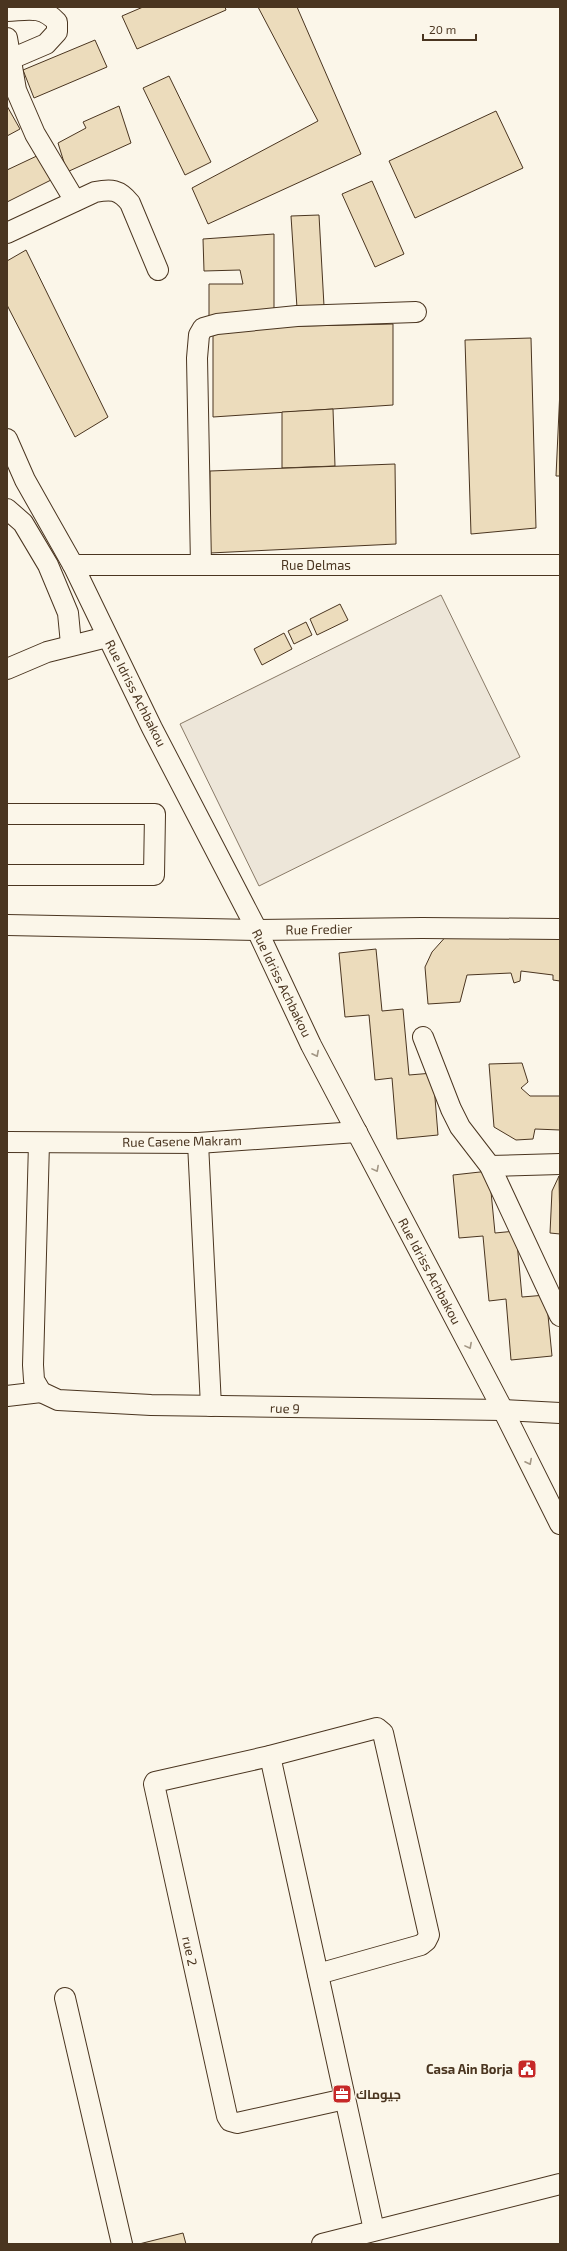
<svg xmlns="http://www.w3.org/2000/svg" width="567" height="2251" font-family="'Exo 2',Cairo,sans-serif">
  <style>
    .green { fill: #ede6d9; stroke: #887966 }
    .building { fill: #ecdcbc; stroke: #4a3520 }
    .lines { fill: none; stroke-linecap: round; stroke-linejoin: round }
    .minor-casing { stroke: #4a3520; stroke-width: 22 }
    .minor { stroke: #fbf6e9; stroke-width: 20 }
    .oneway { stroke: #a29684 }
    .labels { text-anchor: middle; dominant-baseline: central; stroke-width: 3; stroke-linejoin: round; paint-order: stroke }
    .street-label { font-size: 13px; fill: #4a3520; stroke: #fbf6e9 }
    .poi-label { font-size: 13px; font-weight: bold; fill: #4a3520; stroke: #fbf6e9; text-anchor: end }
  </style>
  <rect width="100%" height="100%" fill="#fbf6e9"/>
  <path class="green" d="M441 595 520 757 259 886 180 724Z"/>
  <g class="building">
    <path d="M143 7H225L226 10 137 49 122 16Z"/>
    <path d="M258 7H297L361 154 208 224 192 188 318 121Z"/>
    <path d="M95 40 107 67 34 98 23 70Z"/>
    <path d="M169 76 211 162 185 175 143 88Z"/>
    <path d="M7 106 20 129 7 136Z"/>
    <path d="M119 106 131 143 67 172 58 143 86 128 83 122Z"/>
    <path d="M496 111 523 168 415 218 389 161Z"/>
    <path d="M41 154 53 179 7 202V170Z"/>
    <path d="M372 181 404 254 375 267 342 194Z"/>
    <path d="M319 215 324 306 297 308 291 216Z"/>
    <path d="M274 234V316L209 321V284H243L240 270 204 271 203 239Z"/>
    <path d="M26 250 108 417 75 437 7 305V261Z"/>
    <path d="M393 324V405L213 417V328Z"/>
    <path d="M531 338 536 528 471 534 465 340Z"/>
    <path d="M560 389V476H556Z"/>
    <path d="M333 409 335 466 282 468V412Z"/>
    <path d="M395 464 396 544 210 553V471Z"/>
    <path d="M340 604 348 620 317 635 310 619Z"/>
    <path d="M306 622 312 635 294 644 288 631Z"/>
    <path d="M284 633 292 649 262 665 254 649Z"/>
    <path d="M449 933 560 936V981L553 980V975L521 971 520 981 514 983 511 973 467 975 460 1002 428 1004 425 967 432 952Z"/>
    <path d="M376 949 382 1011 403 1009 409 1075 433 1073 438 1135 397 1139 392 1078 375 1080 369 1015 345 1017 339 953Z"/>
    <path d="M522 1063 528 1082 521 1088 530 1096H560V1130L535 1129 533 1139 516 1140 494 1127 489 1064Z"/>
    <path d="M489 1171 495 1233 516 1231 522 1297 546 1295 552 1356 511 1360 506 1299 489 1301 483 1236 459 1238 453 1175Z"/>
    <path d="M559 1176 560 1234 550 1233 552 1191Z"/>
    <path d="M183 2233 186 2244H139Z"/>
  </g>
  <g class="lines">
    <g class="minor-casing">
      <g id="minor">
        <path d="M7 11C28 10 41 5 57 22V32L46 44 11 59"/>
        <path d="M7 38 16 90 35 134 75 201"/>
        <path d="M7 233 95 192C111 189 119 189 130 203L158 270"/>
        <path d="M7 439 25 480 73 565 152 728 257 930 311 1045 503 1410 560 1524"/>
        <path d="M7 509 23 523 48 565 68 613 71 644"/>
        <path d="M73 565H560"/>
        <path d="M201 565 197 358 199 335 203 328 217 324 297 316 416 312"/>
        <path d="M7 669 47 652 107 637"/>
        <path d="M7 814H155L154 875H7"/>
        <path d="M7 925 257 930 422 928 560 929"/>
        <path d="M423 1037 451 1109 460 1127 490 1166 560 1316"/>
        <path d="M7 1142 198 1143 357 1132"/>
        <path d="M39 1143 33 1365 34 1380 41 1392 58 1400 151 1405 503 1410 560 1413"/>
        <path d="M198 1143 211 1406"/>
        <path d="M490 1166 560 1164"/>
        <path d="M7 1396 41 1392"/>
        <path d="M270 1756 374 2230"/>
        <path d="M318 1974 421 1945 426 1941 429 1935 383 1733 377 1728 270 1756 155 1782 154 1784 227 2116 230 2121 237 2123 345 2099"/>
        <path d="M65 1998 122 2244"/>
        <path d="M322 2244 560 2184"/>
      </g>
    </g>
    <use href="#minor" class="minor"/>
  </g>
  <defs><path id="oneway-chevron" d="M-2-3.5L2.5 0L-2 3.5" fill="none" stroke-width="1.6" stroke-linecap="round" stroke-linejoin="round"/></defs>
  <g class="oneway">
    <use href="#oneway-chevron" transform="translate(316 1054) rotate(63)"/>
    <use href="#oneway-chevron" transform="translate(376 1169) rotate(62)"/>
    <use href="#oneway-chevron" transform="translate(469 1346) rotate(62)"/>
    <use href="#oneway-chevron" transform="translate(529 1462) rotate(63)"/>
  </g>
  <defs>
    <g id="civic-square" transform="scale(1)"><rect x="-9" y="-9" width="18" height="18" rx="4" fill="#c62828" stroke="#fbf6e9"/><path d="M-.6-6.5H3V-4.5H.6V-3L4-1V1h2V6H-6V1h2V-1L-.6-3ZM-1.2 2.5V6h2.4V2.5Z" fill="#fff"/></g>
    <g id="office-square" transform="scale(1)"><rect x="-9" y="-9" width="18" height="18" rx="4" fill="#c62828" stroke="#fbf6e9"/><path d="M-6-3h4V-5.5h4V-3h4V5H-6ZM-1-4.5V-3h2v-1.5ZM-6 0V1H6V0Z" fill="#fff"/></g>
  </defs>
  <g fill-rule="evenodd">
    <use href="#civic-square" x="527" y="2069"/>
    <use href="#office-square" x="342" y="2094"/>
  </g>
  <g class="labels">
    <g class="street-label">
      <text x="316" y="565">Rue Delmas</text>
      <text transform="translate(136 693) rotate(63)">Rue Idriss Achbakou</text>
      <text transform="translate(319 929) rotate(-1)">Rue Fredier</text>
      <text transform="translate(282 983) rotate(64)">Rue Idriss Achbakou</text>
      <text transform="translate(182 1141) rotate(-1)">Rue Casene Makram</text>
      <text transform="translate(430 1271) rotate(62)">Rue Idriss Achbakou</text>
      <text transform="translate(285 1408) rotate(2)">rue 9</text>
      <text transform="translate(190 1951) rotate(78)">rue 2</text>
    </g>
    <g class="poi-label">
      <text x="513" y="2069">Casa Ain Borja</text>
      <text x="356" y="2094" text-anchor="start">جيوماك</text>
    </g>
  </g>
  <rect width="567" height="2251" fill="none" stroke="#4a3520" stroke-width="16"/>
  <path d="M423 34v6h53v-6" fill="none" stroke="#4a3520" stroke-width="2"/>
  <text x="429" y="34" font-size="12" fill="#4a3520" stroke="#fbf6e9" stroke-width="3" paint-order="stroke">20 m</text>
</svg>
